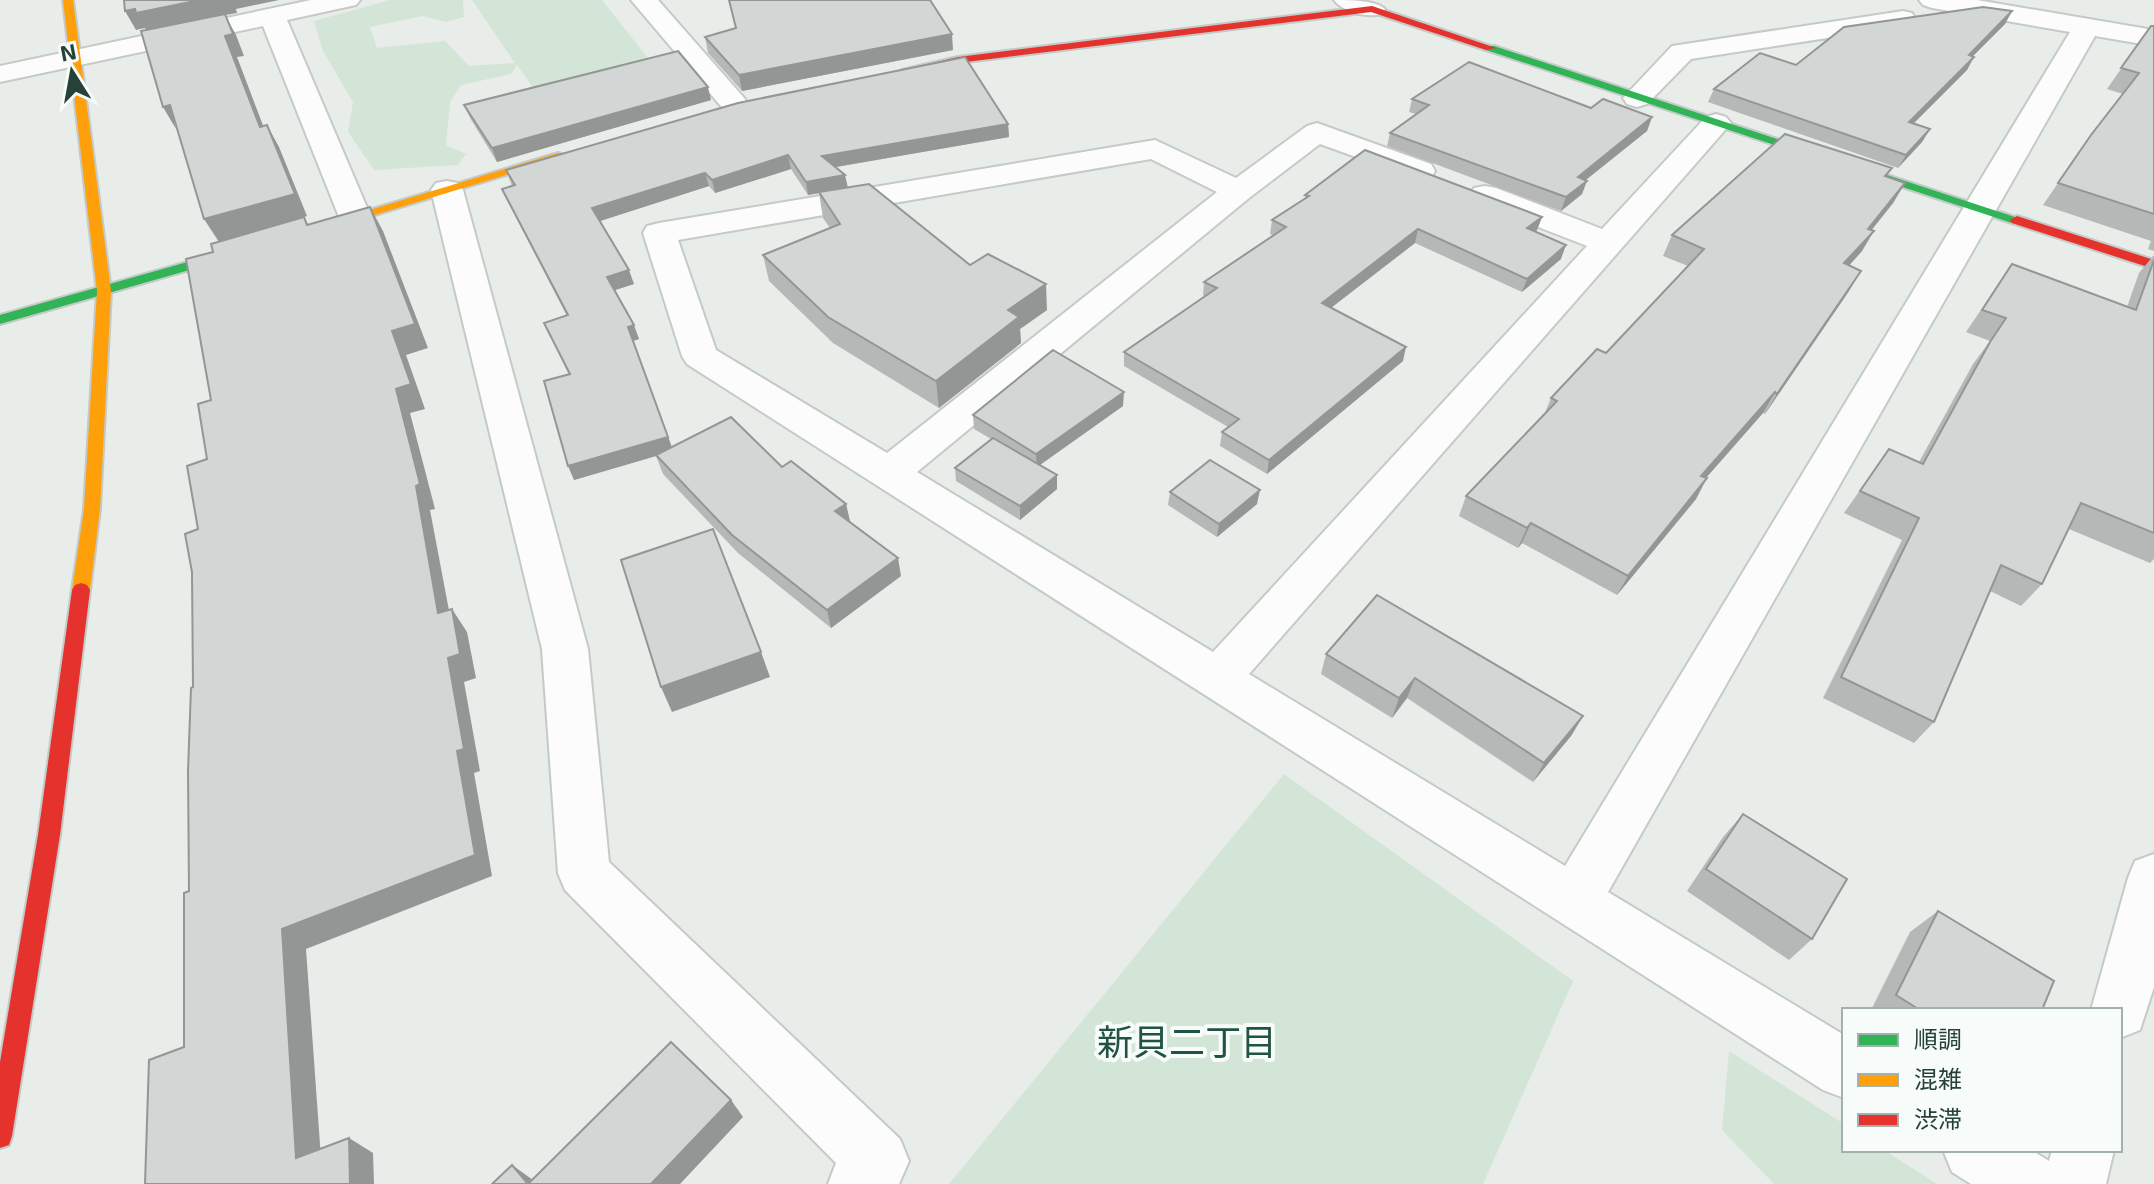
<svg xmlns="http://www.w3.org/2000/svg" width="2154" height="1184" font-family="'Exo 2','Noto Sans JP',sans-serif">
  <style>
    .green { fill: #d2e5d6 }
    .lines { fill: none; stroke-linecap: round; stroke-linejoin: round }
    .street-casing { stroke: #c5cac7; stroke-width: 4 }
    .fast-casing { stroke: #c3cac7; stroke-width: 4 }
    .slow-casing { stroke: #c3cac7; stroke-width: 4 }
    .jam-casing { stroke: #c3cac7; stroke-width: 4 }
    .street { fill: #fcfcfc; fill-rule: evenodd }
    .fast { fill: #30b455; fill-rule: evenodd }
    .slow { fill: #ff9f0a; fill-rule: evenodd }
    .jam { fill: #e5322d; fill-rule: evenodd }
    .wall { fill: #b5b8b6 }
    .shaded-wall { fill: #939694 }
    .building { fill: #d2d6d4; stroke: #939694; stroke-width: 2 }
    .labels { text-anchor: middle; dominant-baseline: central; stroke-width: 8; stroke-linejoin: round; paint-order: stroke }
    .near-neighbourhood-label { font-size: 36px; fill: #205344; stroke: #f7fbf9 }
  </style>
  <rect width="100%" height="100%" fill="#e8edea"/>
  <g class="green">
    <path d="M390 0H463L464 17 446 22 423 16 370 27 377 48 445 41 469 66 515 63 472 0H602L648 58 534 89 517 65 511 74 461 85 450 102 446 145 466 154 458 165 374 170 348 132 353 102 323 51 314 21Z"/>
    <path d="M1284 774 1573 981 1483 1184H949Z"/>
    <path d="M1729 1051 1844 1124V1150H1884L1937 1184H1774L1722 1130Z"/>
  </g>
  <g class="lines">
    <g class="street-casing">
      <g id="street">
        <path d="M311 0H360L356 5 287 20 371 217 366 224 355 227 344 224 339 217 263 26 0 82V66Z"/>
        <path d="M631 0H658L745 99 749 105 745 111 735 114 725 111Z"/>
        <path d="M1334 0C1350 0 1375 0 1385 9L1381 14C1367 18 1343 12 1334 0Z"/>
        <path d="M1919 0H1977L2154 30V46L2095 36 1608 892 1844 1035V1098L1823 1090 687 364 682 356 643 233 647 226 659 223 1155 140 1236 178 1307 126 1317 123 1431 164 1435 171 1431 178 1420 180 1320 144 1249 198 917 472 1213 652 1587 246 1474 202 1469 195 1474 188 1485 186 1496 188 1602 229 1706 117 1716 114 1726 117 1731 123 1726 129 1249 674 1565 866 2070 32 1932 8 1923 5ZM1151 159 1217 192 887 453 716 350 678 240Z"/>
        <path d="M1903 11 1912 13 1916 19 1912 25 1691 59 1647 104 1637 107 1627 104 1623 98 1672 46Z"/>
        <path d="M447 181 458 183 463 190 588 649 609 862 900 1139 909 1161 899 1184H828L836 1163 565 890 558 873 542 649 431 190 436 183Z"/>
        <path d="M2154 854V987L2140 1030 2120 1038V1010H2091L2128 878 2135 861Z"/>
        <path d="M1943 1150H2031L2049 1161 2052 1150H2114L2106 1184H1971L1952 1172Z"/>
      </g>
    </g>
    <g class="fast-casing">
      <g id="fast">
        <path d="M1486 46H1494L2024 220 2017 224 2012 223 1486 50Z"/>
        <path d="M244 246 249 247V253L0 324V315Z"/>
      </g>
    </g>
    <g class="slow-casing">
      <g id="slow">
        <path d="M63 0H73L111 291 100 509 90 590 87 595H75L72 590 84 509 97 291Z"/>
        <path d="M558 153 568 156 322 231H312L310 228Z"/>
      </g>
    </g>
    <g class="jam-casing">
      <g id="jam">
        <path d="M1372 6 1496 48 1486 50 1371 12 958 63 908 73 902 70 958 57Z"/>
        <path d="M2017 216 2154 260V269L2012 223 2010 220Z"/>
        <path d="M81 583 87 585 90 590 60 835 12 1136 9 1145 0 1148V1062L38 835 72 590 75 585Z"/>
      </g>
    </g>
    <use href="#street" class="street"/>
    <use href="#fast" class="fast"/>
    <use href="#slow" class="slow"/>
    <use href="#jam" class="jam"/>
  </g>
  <g class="wall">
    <path d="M2012 11 2005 24 1973 56 1967 70 1914 123 1930 129 1922 142 1898 168 1708 102 1714 89 1796 65Z"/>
    <path d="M2151 26H2154V251L2148 249 2151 241 2043 205 2091 135 2123 94 2107 89Z"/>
    <path d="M705 37 953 50 742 91 708 53Z"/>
    <path d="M1412 99 1591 108 1652 117 1647 131 1586 180 1582 194 1561 211 1387 146 1390 133 1416 114 1409 112Z"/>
    <path d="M711 100 497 162 470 118 464 105Z"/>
    <path d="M1008 124 1009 137 836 167 847 187 970 265 1047 310 1020 329 1021 343 939 408 833 343 769 281 763 255 830 228 823 218 819 193 808 195 791 169 715 193 709 186 600 221 634 284 615 290 639 339 633 341 672 447 782 467 846 504 850 521 901 576 831 628 738 553 663 474 656 456 574 480 569 375 544 323 567 316 508 202 502 189 512 186 506 170Z"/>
    <path d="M1887 177 1905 183 1893 203 1872 230 1862 251 1849 266V291L1765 414 1763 413 1706 478 1696 499 1617 595 1522 543 1518 548 1459 516 1466 496 1544 415 1551 398 1606 353 1688 266 1663 256 1672 235Z"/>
    <path d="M1305 195 1542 217 1537 230 1535 232 1561 259 1522 292 1415 243 1331 308 1403 361 1267 474 1220 446 1222 432 1228 427 1124 366V352L1205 297 1203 295 1204 282 1273 235 1270 234 1272 220 1305 199Z"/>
    <path d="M2154 255V559L2150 563 2069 529 2042 584 2021 606 1990 591 1934 722 1914 743 1823 698 1902 540 1844 513 1889 449 1919 462 1973 364 1990 341 1966 332 2012 264 2127 307 2139 273Z"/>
    <path d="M1123 406 1040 465 1057 489 1020 520 956 481 955 468 991 439 974 429 973 415Z"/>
    <path d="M1170 492 1257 504 1217 537 1168 505Z"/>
    <path d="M1326 654 1583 716 1571 736 1533 782 1407 698 1392 718 1321 674Z"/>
    <path d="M1743 814 1812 939 1789 960 1687 891 1723 837Z"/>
    <path d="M1938 911 2042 1010H1871L1910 932Z"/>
  </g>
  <g class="shaded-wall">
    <path d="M200 0H279L236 9 237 13 225 15 236 35 244 56 237 57 272 149 147 32 145 28 136 30 125 11Z"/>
    <path d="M2012 11 2005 24 1961 68 1969 55Z"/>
    <path d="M952 34 953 50 742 91 739 75Z"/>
    <path d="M1974 57 1967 70 1902 135 1909 122Z"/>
    <path d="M708 87 711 100 497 162 492 148Z"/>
    <path d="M170 105 176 129 163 107Z"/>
    <path d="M1652 117 1647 131 1573 190 1578 177Z"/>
    <path d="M1008 124 1009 137 824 169 822 156Z"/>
    <path d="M267 125 279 147 307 216 304 217 317 241 219 242 204 219Z"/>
    <path d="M1930 129 1922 142 1898 168 1906 155Z"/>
    <path d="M788 155 791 169 715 193 712 180Z"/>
    <path d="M705 173 709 186 597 222 592 208Z"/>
    <path d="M845 175 848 188 808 195 806 182Z"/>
    <path d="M1587 181 1582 194 1561 211 1566 197Z"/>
    <path d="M1905 183 1893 203 1856 249 1868 229Z"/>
    <path d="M370 207 383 231 428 348 406 355 425 409 410 413 435 509 430 510 454 637 438 613 396 389 392 331Z"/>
    <path d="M1542 217 1537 230 1523 242 1527 228Z"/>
    <path d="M1418 229 1415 243 1319 317 1322 303Z"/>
    <path d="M1874 231 1862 251 1832 284 1844 263Z"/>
    <path d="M1566 245 1561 259 1522 292 1527 279Z"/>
    <path d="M629 270 634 284 612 291 607 277Z"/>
    <path d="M1861 271 1849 291 1765 414 1777 394Z"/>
    <path d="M1046 284 1047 310 1020 329 1021 343 939 408 936 381 1008 310Z"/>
    <path d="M634 325 639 339 633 341 628 327Z"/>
    <path d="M1406 347 1403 361 1267 474 1269 460Z"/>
    <path d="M1124 392 1123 406 1037 467 1036 454Z"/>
    <path d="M1775 392 1763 413 1690 496 1701 476Z"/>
    <path d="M668 437 673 451 574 480 568 466Z"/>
    <path d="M1057 475V489L1020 520V506Z"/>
    <path d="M1707 478 1696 499 1617 595 1628 576Z"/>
    <path d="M1260 490 1257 504 1217 537 1219 524Z"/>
    <path d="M846 504 850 522 835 511Z"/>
    <path d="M1531 523 1522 543 1518 548 1527 528Z"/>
    <path d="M898 558 901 576 831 628 827 610Z"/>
    <path d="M452 609 467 632 476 678 464 682 480 771 474 773 492 876 306 949 322 1172 296 1158 282 929 457 751 448 658Z"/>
    <path d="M761 652 770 677 672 712 661 687Z"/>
    <path d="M1415 678 1407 698 1392 718 1399 698Z"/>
    <path d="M1583 716 1571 736 1533 782 1544 763Z"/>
    <path d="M731 1100 743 1117 680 1184H651Z"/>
    <path d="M349 1138 373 1153 374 1184H350Z"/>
    <path d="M512 1165 533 1180 528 1184Z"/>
  </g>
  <g class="building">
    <path d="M124 0H200L136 13 135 9 125 11Z"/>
    <path d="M729 0H930L952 34 739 75 705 37 736 28Z"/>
    <path d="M1983 7 2012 11 1969 55 1974 57 1909 122 1930 129 1906 155 1714 89 1760 53 1796 65 1844 27Z"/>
    <path d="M225 14 233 34 225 36 260 127 267 125 295 194 204 219 170 105 163 107 141 31Z"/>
    <path d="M2151 26H2154V214L2058 183 2091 135 2139 73 2121 68Z"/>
    <path d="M678 51 708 87 492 148 464 105Z"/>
    <path d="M965 57 1008 124 822 156 845 175 806 182 788 155 712 180 705 173 592 208 629 270 607 277 634 325 628 327 668 437 568 466 544 381 570 374 544 323 568 315 502 189 515 185 506 170 738 103Z"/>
    <path d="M1469 62 1591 108 1603 99 1652 117 1578 177 1587 181 1566 197 1390 133 1429 105 1412 99Z"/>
    <path d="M1785 134 1892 168 1885 176 1905 183 1868 229 1874 231 1844 263 1861 271 1777 394 1775 392 1701 476 1707 478 1628 576 1531 523 1527 528 1466 496 1557 401 1551 398 1597 349 1606 353 1704 249 1672 235Z"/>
    <path d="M1365 150 1542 217 1527 228 1566 245 1527 279 1418 229 1322 303 1406 347 1269 460 1222 432 1239 419 1124 352 1217 288 1204 282 1286 227 1272 220 1309 196 1305 195Z"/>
    <path d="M869 184 970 265 988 254 1046 284 1008 310 1019 317 936 381 828 317 763 255 840 224 819 192Z"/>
    <path d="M370 207 415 324 392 331 411 384 396 389 420 484 416 486 438 613 452 609 460 654 448 658 464 749 457 751 475 855 282 929 296 1158 349 1138 350 1184H145L149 1060 184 1047V893L189 891 188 771 191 688 193 687 192 572 185 534 198 529 187 466 207 459 198 404 211 400 186 259 213 252 211 244 304 217 307 225Z"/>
    <path d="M2154 260V533L2081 503 2042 584 2001 565 1934 722 1841 677 1919 518 1860 491 1889 449 1923 464 1990 342 2006 318 1982 310 2012 264 2136 310Z"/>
    <path d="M1053 350 1124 392 1036 454 973 415Z"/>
    <path d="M731 417 782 467 791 461 846 504 835 511 898 558 827 610 732 535 656 455Z"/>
    <path d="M993 438 1057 475 1020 506 955 468Z"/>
    <path d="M1210 460 1260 490 1219 524 1170 492Z"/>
    <path d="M713 529 761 652 661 687 621 560Z"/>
    <path d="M1377 595 1583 716 1544 763 1415 678 1399 698 1326 654Z"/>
    <path d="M1743 814 1847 879 1812 939 1706 869Z"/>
    <path d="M1938 911 2054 981 2042 1010H1920L1896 995Z"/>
    <path d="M671 1042 731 1100 651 1184H528Z"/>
    <path d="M512 1165 528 1184H492Z"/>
  </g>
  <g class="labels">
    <g class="near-neighbourhood-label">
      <text x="1187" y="1040">新貝二丁目</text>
    </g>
  </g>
  <rect x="1842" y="1008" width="280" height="144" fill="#f7fbf9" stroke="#a3b1ac" stroke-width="2"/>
  <rect x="1858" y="1034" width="40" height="12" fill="#30b455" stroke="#a3b1ac" stroke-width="2"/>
  <text x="1914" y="1048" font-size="24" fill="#254138">順調</text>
  <rect x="1858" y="1074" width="40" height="12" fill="#ff9f0a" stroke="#a3b1ac" stroke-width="2"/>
  <text x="1914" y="1088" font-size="24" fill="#254138">混雑</text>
  <rect x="1858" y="1114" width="40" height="12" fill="#e5322d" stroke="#a3b1ac" stroke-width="2"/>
  <text x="1914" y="1128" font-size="24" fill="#254138">渋滞</text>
  <g transform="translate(72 72) rotate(349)" stroke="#f7fbf9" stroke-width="6" paint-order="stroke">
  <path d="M0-6L14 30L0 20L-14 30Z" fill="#254138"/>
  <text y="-12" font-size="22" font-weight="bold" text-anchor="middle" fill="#254138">N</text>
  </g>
</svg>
